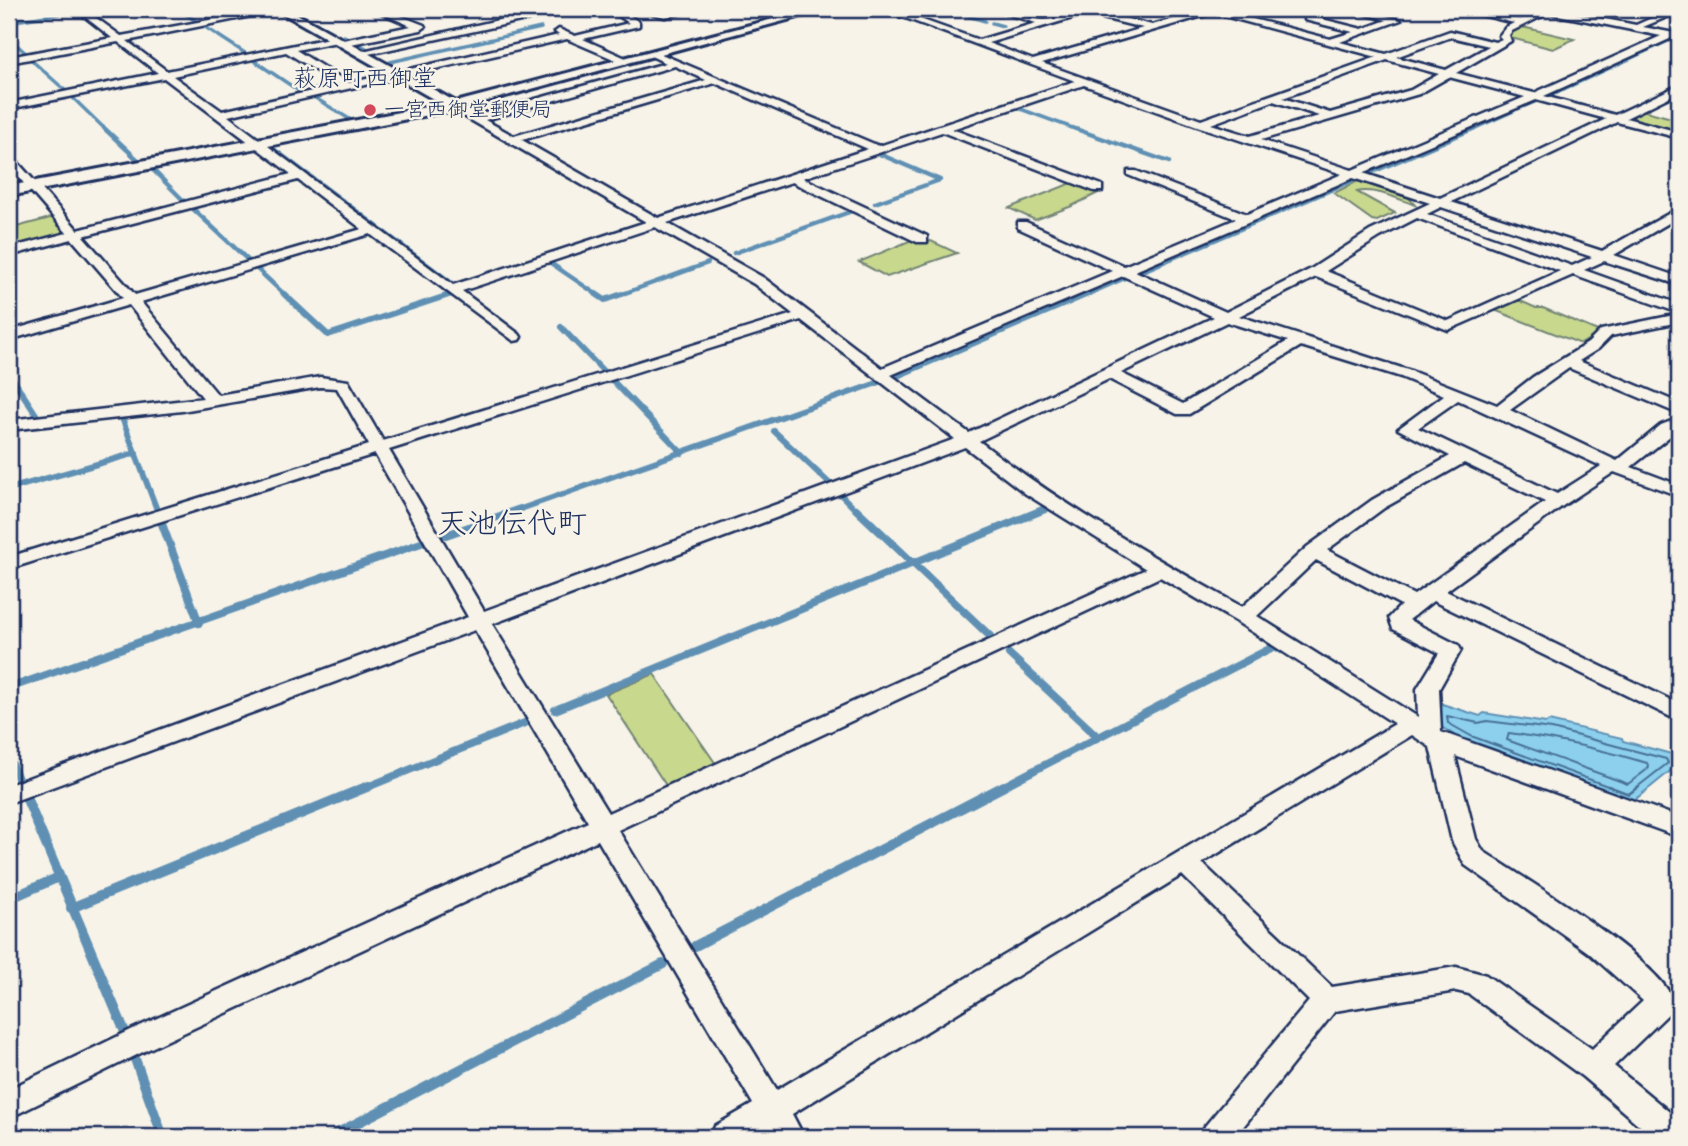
<svg xmlns="http://www.w3.org/2000/svg" width="1688" height="1146" font-family="Mynerve,'Klee One',sans-serif">
  <style>
    .green { fill: #c8d88d; stroke: #728476; stroke-width: 2 }
    .water { fill: #8cd0ed; stroke: #5f90b4; stroke-width: 2 }
    .lines { fill: none; stroke-linecap: round; stroke-linejoin: round }
    .shore-far1 { stroke: #486f97; stroke-width: 2 }
    .shore { stroke: #486f97; stroke-width: 2.5 }
    .stream-far4 { stroke: #5f90b4; stroke-width: 3.5 }
    .stream-far3 { stroke: #5f90b4; stroke-width: 4.5 }
    .stream-far2 { stroke: #5f90b4; stroke-width: 6 }
    .stream-far1 { stroke: #5f90b4; stroke-width: 8 }
    .stream { stroke: #5f90b4; stroke-width: 10 }
    .minor-casing { stroke: #1b2f5e; stroke-width: 5 }
    .tertiary-casing { stroke: #1b2f5e; stroke-width: 6 }
    .minor { fill: #f7f3e8; fill-rule: evenodd }
    .tertiary { fill: #f7f3e8; fill-rule: evenodd }
    .poi-dot { fill: #d1495b; stroke: #f7f3e8; stroke-width: 2.5 }
    .labels { text-anchor: middle; dominant-baseline: central; stroke-width: 5; stroke-linejoin: round; paint-order: stroke }
    .far-poi-label { font-size: 21px; fill: #1b2f5e; stroke: #f7f3e8; text-anchor: start }
    .far-quarter-label { font-size: 24px; fill: #1b2f5e; stroke: #f7f3e8 }
    .quarter-label { font-size: 30px; fill: #1b2f5e; stroke: #f7f3e8 }
  </style>
  <rect width="100%" height="100%" fill="#f7f3e8"/>
  <filter id="ink" filterUnits="userSpaceOnUse"><feTurbulence type="fractalNoise" baseFrequency=".0143" numOctaves="2"/><feDisplacementMap in="SourceGraphic" scale="14" xChannelSelector="R" yChannelSelector="G"/><feConvolveMatrix kernelMatrix="1 2 1 2 8 2 1 2 1" color-interpolation-filters="sRGB"/></filter>
  <g filter="url(#ink)">
    <g class="green">
      <path d="M1518 26 1574 39 1553 49 1507 37Z"/>
      <path d="M1642 110 1679 120V132L1628 117Z"/>
      <path d="M1358 181 1409 198 1415 205C1401 200 1374 187 1357 192L1395 213 1377 221 1372 220 1334 193Z"/>
      <path d="M1074 182 1100 192 1072 206 1035 220 1009 208Z"/>
      <path d="M54 217 66 233 9 249V229Z"/>
      <path d="M914 239 924 243 931 241 957 253 887 277 859 262Z"/>
      <path d="M1516 299 1536 308H1543L1600 332 1581 344 1494 310Z"/>
      <path d="M654 674 716 764 667 787 606 694Z"/>
    </g>
    <path class="water" d="M1439 703 1480 716 1484 713 1546 723 1549 721 1622 738 1623 741 1679 756V764L1632 802 1468 742 1441 727Z"/>
    <g class="lines">
      <g class="shore-far1">
        <path d="M1509 733C1556 739 1601 749 1647 763L1649 768 1628 784 1507 740Z"/>
        <path d="M1613 788 1471 736 1448 723 1447 716 1478 723 1487 721 1552 729 1666 759 1668 763 1636 788"/>
      </g>
      <path class="shore" d="M1608 786 1629 794 1639 786"/>
      <g class="stream-far4">
        <path d="M178 9 199 23"/>
        <path d="M502 9H505"/>
        <path d="M944 9 985 21"/>
        <path d="M1048 9 1068 14 1048 20"/>
        <path d="M9 22 76 11"/>
        <path d="M992 23 1003 26"/>
        <path d="M202 25 248 55"/>
        <path d="M1635 25 1679 34"/>
        <path d="M344 36 352 40"/>
        <path d="M9 38 28 55"/>
        <path d="M356 42 369 50"/>
        <path d="M29 58 67 92"/>
        <path d="M250 58 305 95"/>
        <path d="M390 62 541 28"/>
        <path d="M71 96 106 130"/>
        <path d="M312 96 351 120"/>
        <path d="M1547 97 1677 37"/>
        <path d="M1015 107 1078 130"/>
        <path d="M1518 109 1542 99"/>
        <path d="M1471 130 1514 111"/>
      </g>
      <g class="stream-far3">
        <path d="M104 128 139 161"/>
        <path d="M1073 128 1169 162"/>
        <path d="M271 147 378 227"/>
        <path d="M152 169 186 203"/>
        <path d="M1368 174 1475 128"/>
        <path d="M875 203 940 180 877 153"/>
        <path d="M191 207 251 263"/>
        <path d="M384 232 452 283"/>
        <path d="M734 253 855 210"/>
        <path d="M549 262 599 296"/>
        <path d="M254 266 286 296"/>
        <path d="M1628 268 1679 285"/>
        <path d="M522 271 590 248"/>
        <path d="M1138 273 1356 179 1381 187"/>
        <path d="M617 296 708 263"/>
        <path d="M1084 296 1127 277"/>
      </g>
      <g class="stream-far2">
        <path d="M284 294 328 335 449 295"/>
        <path d="M596 294 605 300 622 294"/>
        <path d="M561 327 605 373"/>
        <path d="M9 373 39 419"/>
        <path d="M895 377 1088 294"/>
        <path d="M612 380 682 453"/>
        <path d="M122 418 157 510"/>
        <path d="M774 431 831 485"/>
        <path d="M9 489 136 453"/>
        <path d="M842 496 857 511"/>
        <path d="M515 511 880 382"/>
        <path d="M1041 511 1045 509"/>
      </g>
      <g class="stream-far1">
        <path d="M856 509 990 636"/>
        <path d="M162 524 199 623"/>
        <path d="M446 535 520 509"/>
        <path d="M1009 654 1098 737"/>
        <path d="M9 688 424 542"/>
        <path d="M555 710 1045 509"/>
        <path d="M9 757 18 779"/>
        <path d="M365 788 527 722"/>
        <path d="M1000 788 1275 646 1281 650"/>
      </g>
      <g class="stream">
        <path d="M26 797 125 1032"/>
        <path d="M9 899 59 877"/>
        <path d="M71 908 369 786"/>
        <path d="M695 946 1004 786"/>
        <path d="M135 1059 163 1137"/>
        <path d="M330 1137 663 964"/>
      </g>
      <g class="minor-casing">
        <path id="minor" d="M75 9H84L121 36 270 9H286L127 41 167 71 334 37 338 41 411 26 372 9H383L424 25 425 27 421 30 341 46 337 42 296 50 349 83 559 35 555 32 559 29 575 36 629 23 616 14 558 13 359 56 354 53 547 9H654L665 11 702 9 665 17 645 12 627 14 639 22V26L583 39 628 59V63L625 64 567 39 228 116 453 285 646 222 450 108V104H458L478 115 666 63 651 56 649 54 654 51 879 146 1075 81 881 9H892L979 40 1036 23 991 9C1010 9 1028 21 1046 20 1063 19 1078 9 1096 9L1095 11 1152 25 1203 11 1202 9H1223L1222 11 1330 39 1353 32 1305 20V16L1329 9H1341L1318 18 1362 29 1387 20 1346 9H1360L1401 20 1340 42 1386 54 1450 31 1495 42 1502 39 1499 36 1506 27 1514 23 1457 9C1474 9 1510 21 1522 19 1534 16 1541 9 1554 9L1636 25 1672 9H1679V12L1643 27 1674 33V37L1544 96 1615 115 1679 85V92L1626 118 1679 132V138L1617 122 1451 202 1602 251 1679 208V217L1614 255 1679 277V285L1604 261 1584 270 1679 304V313L1573 275 1448 330 1316 277 1239 316 1411 371 1497 405 1533 377 1588 343 1601 330 1679 314V322L1611 336 1598 349 1579 361 1679 403V414L1569 368 1510 410 1617 461 1661 425 1679 418V429L1631 467 1679 485V496L1614 472 1564 505 1446 591 1679 704V721L1433 601 1409 620 1458 645 1461 650 1439 689 1441 732 1679 817V837L1455 756 1476 839 1483 851C1529 882 1653 954 1675 1002L1671 1011 1614 1066 1679 1120V1137H1653L1583 1077 1469 994 1456 991 1335 1011 1235 1137H1201L1205 1126 1309 1001 1182 875 792 1114 804 1137H772L767 1129 754 1137H711L715 1126 753 1104 598 840 151 1048 9 1118V1089L131 1030 588 822 475 630 9 803V785L468 617 375 454 9 569V557L369 445 337 388 320 387 182 411 9 430V420L203 398 129 305 9 340V331L123 298 72 239 9 256V248L67 233 9 166V156L13 157 78 230 291 174 164 78 9 109V103L158 73 118 42 9 63V57L112 38ZM1213 13 1377 57 1201 120 1042 63ZM1548 13 1661 36 1534 93 1456 73 1511 41 1509 35 1512 31ZM1086 14 1143 28 1033 60 988 43ZM1451 37 1489 46 1446 70 1396 57ZM286 52 339 85 222 111 173 76ZM1387 60 1439 74 1411 90 1330 113 1283 98ZM675 66 706 80 514 136 485 120ZM1449 77 1525 97 1352 170 1261 140 1419 94ZM715 83 868 149 658 218 522 140ZM1084 85 1197 126 1342 174 1247 214 1136 171H1128V175L1236 219 1124 266 1026 222H1018V228L1112 271 882 368 764 278 667 223 792 182 917 242H927V236L803 178 942 132 1094 191H1102V185L952 129ZM1536 100 1606 119 1440 198 1363 173ZM1273 101 1319 116 1250 136 1211 124ZM1353 178 1430 203 1370 231 1311 269 1226 312 1135 271ZM298 180 362 229 135 295 83 236ZM1441 207 1592 257 1572 266 1427 214ZM1417 218 1560 271 1448 321 1326 271 1380 237ZM655 227 754 284 793 314 383 441 348 381 320 377 218 395 141 302 370 234 514 341 519 340 521 337 519 334 462 291ZM1123 276 1214 317 969 433 891 375ZM801 320 955 439 484 611 389 450ZM1227 322 1288 341 1183 404 1121 373ZM1301 346 1401 377 1444 395 1398 429 1450 456 1372 500 1307 547 1242 607C1151 556 1062 505 979 441L1109 379 1177 414H1189ZM1458 400 1601 466 1557 494 1418 428ZM965 447 1026 494 1146 569 608 813 492 624ZM1464 463 1545 502 1414 595 1327 550 1384 508ZM1316 560 1401 605 1389 618 1393 629 1439 653 1417 689 1418 717 1257 616ZM1160 577 1237 622 1395 724 777 1090 618 830ZM1412 735 1430 747 1452 841 1465 865 1588 952 1643 1001 1592 1049 1486 975 1456 967 1332 987 1202 863Z"/>
      </g>
      <g class="tertiary-casing">
        <path id="tertiary" d="M275 9H288L456 102 811 9H828L454 110 9 196V186L442 104Z"/>
      </g>
      <use href="#minor" class="minor"/>
      <use href="#tertiary" class="tertiary"/>
    </g>
  </g>
  <circle class="poi-dot" cx="370" cy="110" r="7"/>
  <g class="labels">
    <g class="far-poi-label">
      <text x="384" y="110">一宮西御堂郵便局</text>
    </g>
    <g class="far-quarter-label">
      <text x="365" y="79">萩原町西御堂</text>
    </g>
    <g class="quarter-label">
      <text x="512" y="524">天池伝代町</text>
    </g>
  </g>
  <rect width="1688" height="1146" fill="none" stroke="#f7f3e8" stroke-width="35"/>
  <rect x="18" y="18" width="1653" height="1111" fill="none" stroke="#1b2f5e" stroke-width="2.5" filter="url(#ink)"/>
</svg>
